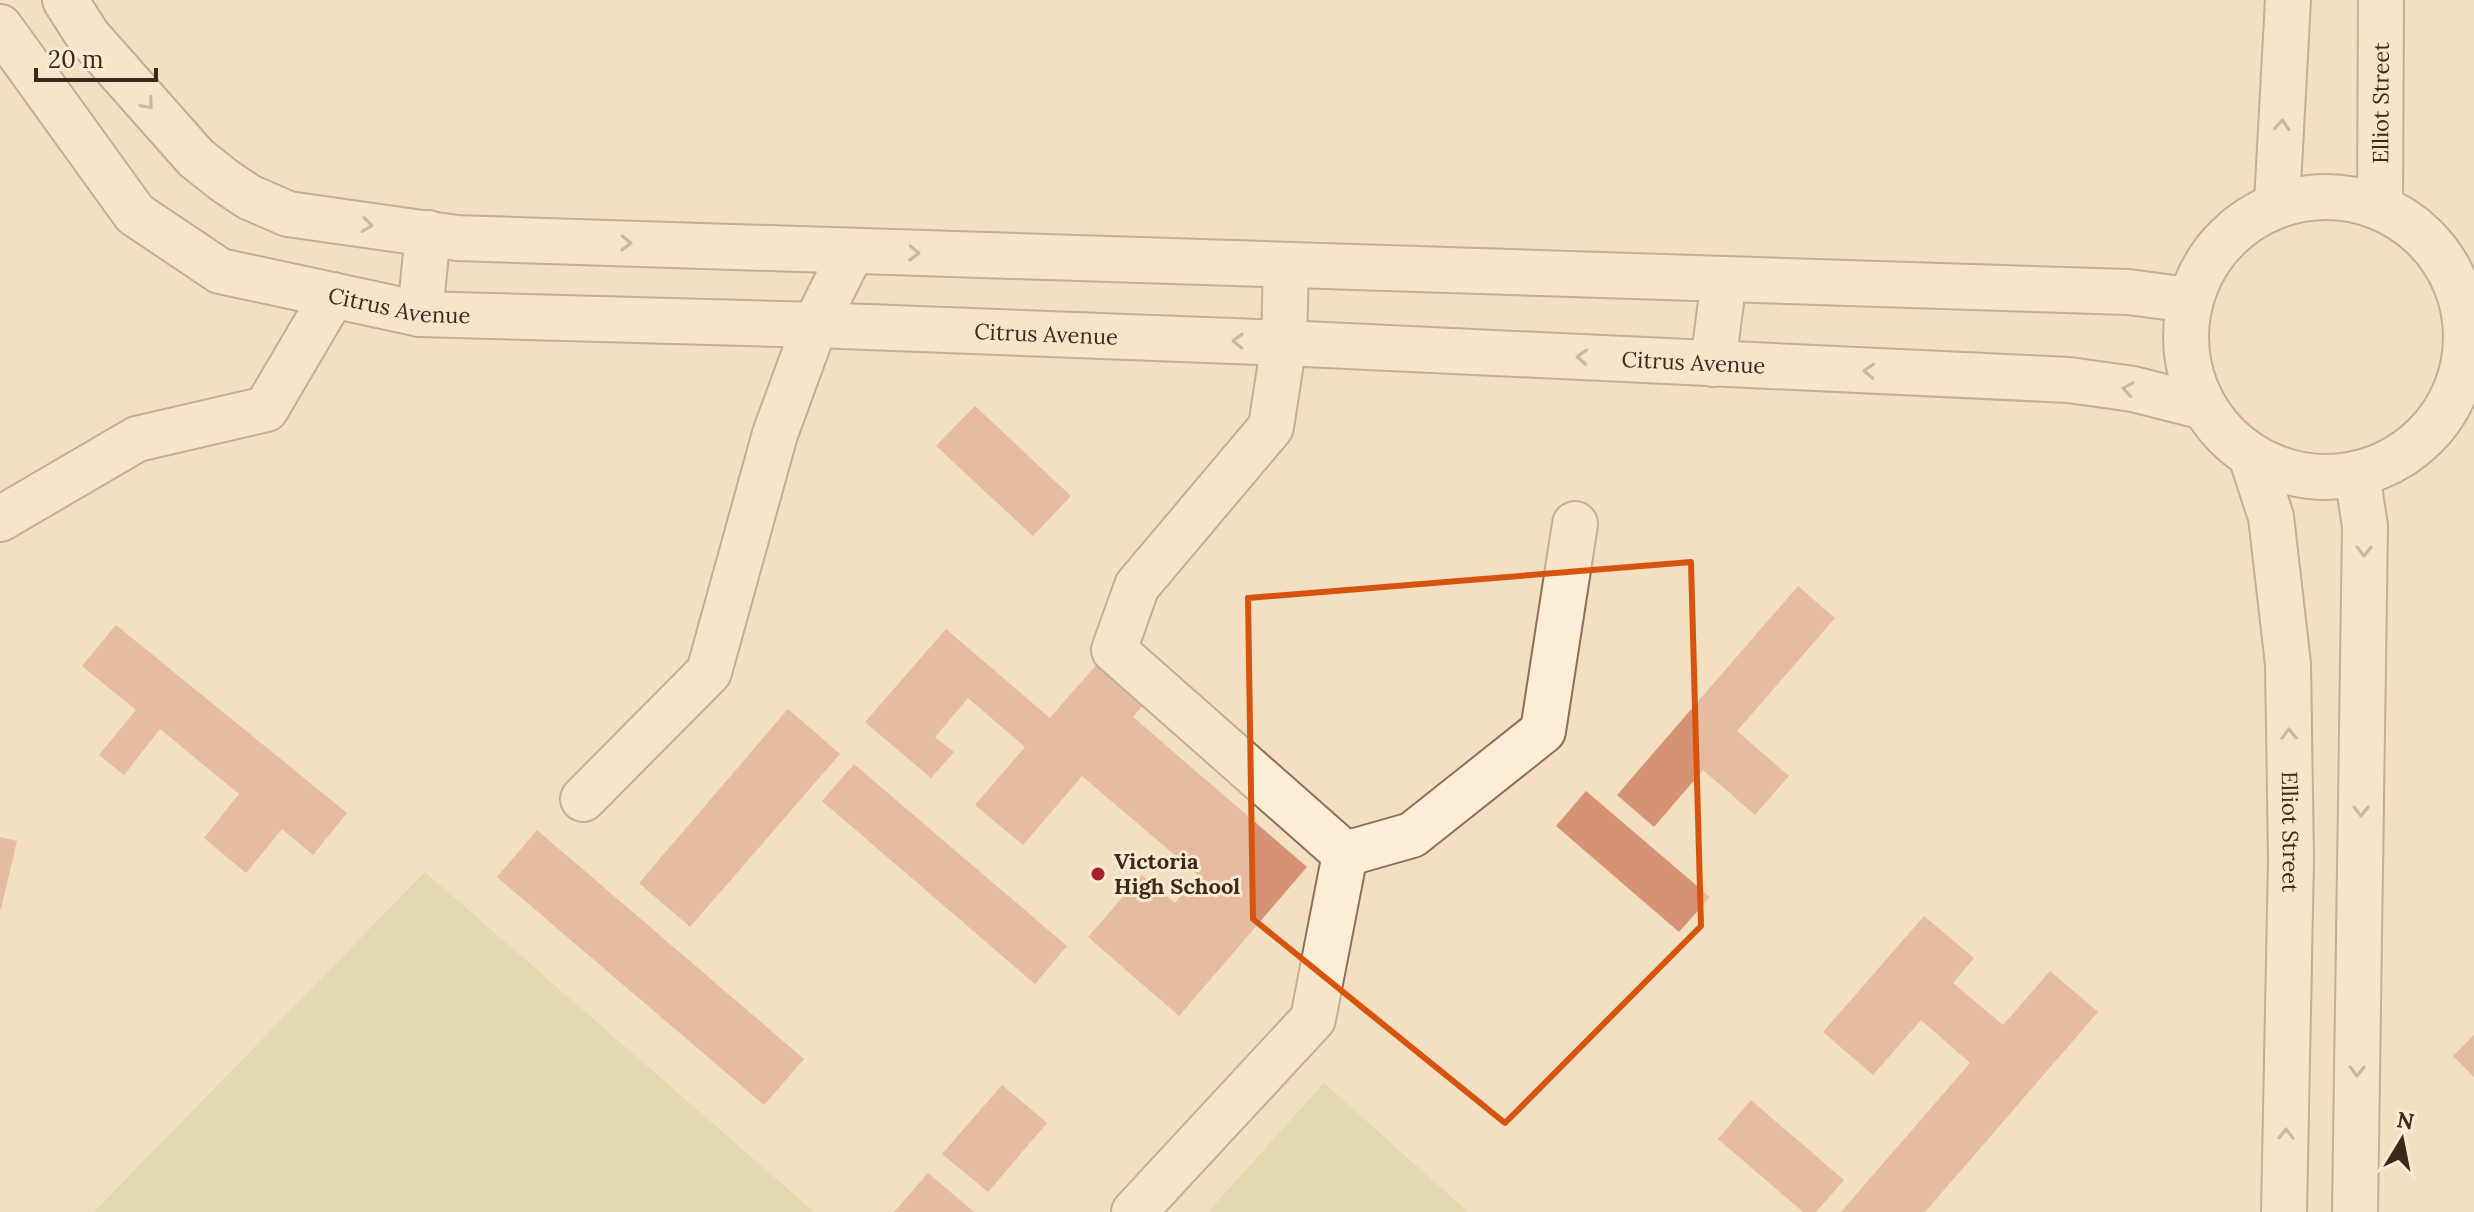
<svg xmlns="http://www.w3.org/2000/svg" width="2474" height="1212" font-family="Lora,serif">
  <style>
    .green { fill: #d1d294 }
    .building { fill: #d59373 }
    .lines { fill: none; stroke-linecap: round; stroke-linejoin: round }
    .minor-casing { stroke: #8f6f57; stroke-width: 48 }
    .minor { stroke: #fcedd6; stroke-width: 44 }
    .oneway { stroke: #9c8b79 }
    .marked { fill: none; stroke: #d7540e; stroke-width: 6; stroke-linejoin: round }
    .poi-dot { fill: #a4202e; stroke: #f9ead2; stroke-width: 3 }
    .labels { text-anchor: middle; dominant-baseline: central; stroke-width: 6; stroke-linejoin: round; paint-order: stroke }
    .street-label { font-size: 22px; fill: #3d291c; stroke: #f9ead2 }
    .poi-label { font-size: 22px; font-weight: bold; fill: #3d291c; stroke: #f9ead2; text-anchor: start }
  </style>
  <rect width="100%" height="100%" fill="#f3dfc2"/>
  <g class="green">
    <path d="M425 872 814 1212H94Z"/>
    <path d="M1324 1083 1468 1212H1208Z"/>
  </g>
  <g class="building">
    <path d="M975 406 1071 496 1033 536 936 446Z"/>
    <path d="M1798 586 1835 618 1737 731 1789 776 1755 815 1703 770 1654 827 1617 795Z"/>
    <path d="M116 625 347 813 313 855 282 829 246 873 204 838 239 794 160 729 124 775 99 755 136 710 82 666Z"/>
    <path d="M946 629 1050 718 1096 665 1143 705 1133 717 1307 867 1179 1016 1088 937 1142 875 1175 903 1198 875 1082 776 1023 845 975 805 1025 747 968 698 935 737 954 752 931 778 865 722Z"/>
    <path d="M788 709 840 754 690 927 639 883Z"/>
    <path d="M854 764 1067 946 1035 984 822 801Z"/>
    <path d="M1586 791 1710 897 1679 932 1556 826Z"/>
    <path d="M537 830 804 1059 764 1105 497 877Z"/>
    <path d="M0 837 17 841 1 909H0Z"/>
    <path d="M1924 916 1974 958 1953 983 2003 1025 2050 971 2098 1012 1925 1212H1841L1970 1063 1921 1020 1873 1075 1823 1032Z"/>
    <path d="M2474 1035V1077L2453 1056Z"/>
    <path d="M1002 1085 1047 1123 988 1192 942 1154Z"/>
    <path d="M1751 1100 1844 1180 1816 1212H1803L1718 1139Z"/>
    <path d="M928 1173 974 1212H894Z"/>
  </g>
  <g class="lines">
    <g class="minor-casing">
      <g id="minor">
        <path d="M65 0 88 36 196 158 225 181 249 197 288 214 457 238 2128 292 2189 300"/>
        <path id="s1" d="M0 27 135 214 220 271 420 314 815 325 1284 343 2069 380 2133 389 2204 407"/>
        <circle cx="2326" cy="337" r="140"/>
        <path d="M2277 203 2288 0"/>
        <path id="s2" d="M2380 207 2381 0"/>
        <path d="M1286 265 1284 343 1271 427 1137 586 1114 650 1345 854 1412 835 1543 731 1575 524"/>
        <path d="M420 314 428 233"/>
        <path d="M1713 364 1724 279"/>
        <path id="s3" d="M2251 456 2271 517 2288 664 2291 859 2284 1212"/>
        <path d="M0 519 137 439 266 409 333 295"/>
        <path d="M583 799 709 672 775 434 815 325 852 251"/>
        <path d="M1134 1212 1313 1019 1345 854"/>
        <path d="M2355 1212 2365 526 2357 474"/>
      </g>
    </g>
    <use href="#minor" class="minor"/>
  </g>
  <defs><path id="oneway-chevron" d="M-2-3.5L2.5 0L-2 3.5" fill="none" stroke-width="1.6" stroke-linecap="round" stroke-linejoin="round" transform="scale(2)"/></defs>
  <g class="oneway">
    <use href="#oneway-chevron" transform="translate(148 104) rotate(49)"/>
    <use href="#oneway-chevron" transform="translate(2282 125) rotate(-86)"/>
    <use href="#oneway-chevron" transform="translate(367 225) rotate(8)"/>
    <use href="#oneway-chevron" transform="translate(626 243) rotate(2)"/>
    <use href="#oneway-chevron" transform="translate(914 253) rotate(2)"/>
    <use href="#oneway-chevron" transform="translate(1238 341) rotate(-178)"/>
    <use href="#oneway-chevron" transform="translate(1582 357) rotate(-177)"/>
    <use href="#oneway-chevron" transform="translate(1869 371) rotate(-177)"/>
    <use href="#oneway-chevron" transform="translate(2128 389) rotate(-170)"/>
    <use href="#oneway-chevron" transform="translate(2364 551) rotate(91)"/>
    <use href="#oneway-chevron" transform="translate(2289 734) rotate(-91)"/>
    <use href="#oneway-chevron" transform="translate(2361 811) rotate(91)"/>
    <use href="#oneway-chevron" transform="translate(2357 1071) rotate(91)"/>
    <use href="#oneway-chevron" transform="translate(2286 1134) rotate(-89)"/>
  </g>
  <path d="M0 0H2474V1212H0ZM1691 562 1701 926 1505 1123 1253 919 1248 598Z" fill="#f3dfc2" fill-opacity=".55" fill-rule="evenodd"/>
  <path class="marked" d="M1691 562 1701 926 1505 1123 1253 919 1248 598Z"/>
  <circle class="poi-dot" cx="1098" cy="874" r="8"/>
  <g class="labels">
    <g class="street-label">
      <text stroke="none"><textPath href="#s2" startOffset="104">Elliot Street</textPath></text>
      <text stroke="none"><textPath href="#s1" startOffset="516">Citrus Avenue</textPath></text>
      <text stroke="none"><textPath href="#s1" startOffset="1164">Citrus Avenue</textPath></text>
      <text stroke="none"><textPath href="#s1" startOffset="1812">Citrus Avenue</textPath></text>
      <text stroke="none"><textPath href="#s3" startOffset="380">Elliot Street</textPath></text>
    </g>
    <g class="poi-label">
      <text x="1114" y="861">Victoria<tspan x="1114" dy="25">High School</tspan></text>
    </g>
  </g>
  <g transform="translate(2402 1140) rotate(10)" stroke="#f9ead2" stroke-width="6" paint-order="stroke">
  <path d="M0-6L14 30L0 20L-14 30Z" fill="#3d291c"/>
  <text y="-12" font-size="22" font-weight="bold" text-anchor="middle" fill="#3d291c">N</text>
  </g>
  <path d="M36 68v12h120v-12" fill="none" stroke="#3d291c" stroke-width="4"/>
  <text x="48" y="68" font-size="24" fill="#3d291c" stroke="#f9ead2" stroke-width="6" paint-order="stroke">20 m</text>
</svg>
